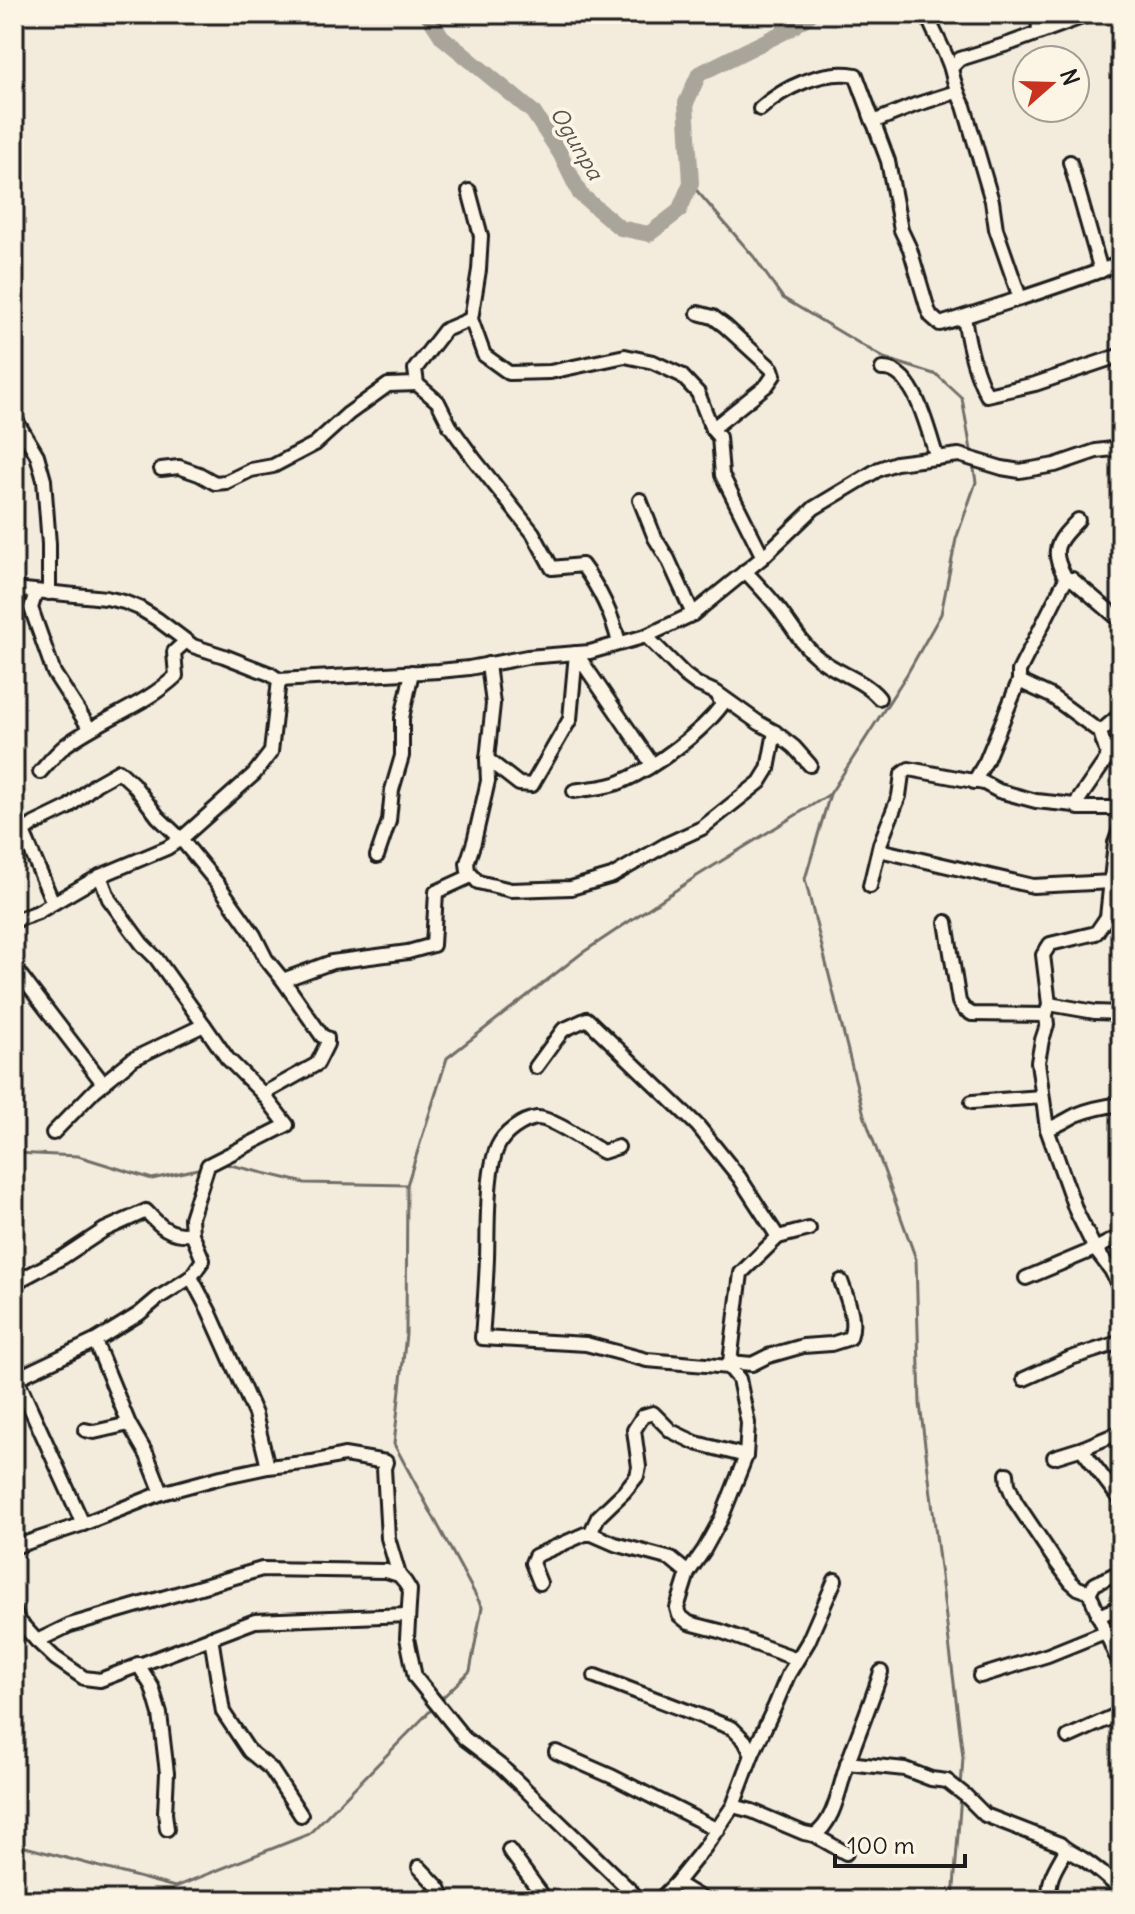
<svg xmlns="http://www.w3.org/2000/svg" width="1135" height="1914" font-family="Delius,sans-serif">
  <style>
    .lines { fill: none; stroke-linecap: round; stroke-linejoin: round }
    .stream { stroke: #716e68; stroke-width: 3 }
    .river { stroke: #aaa59b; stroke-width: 16 }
    .minor-casing { stroke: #1c1c1c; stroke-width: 18 }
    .minor { stroke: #fcf5e5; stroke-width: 12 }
    .labels { text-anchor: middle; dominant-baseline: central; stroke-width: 7; stroke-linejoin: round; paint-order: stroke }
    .water-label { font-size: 22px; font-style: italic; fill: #55534f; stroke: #fcf5e5 }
  </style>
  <rect width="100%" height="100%" fill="#f3ecdd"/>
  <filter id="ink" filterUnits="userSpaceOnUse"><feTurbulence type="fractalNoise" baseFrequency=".0125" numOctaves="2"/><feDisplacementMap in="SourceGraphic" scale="16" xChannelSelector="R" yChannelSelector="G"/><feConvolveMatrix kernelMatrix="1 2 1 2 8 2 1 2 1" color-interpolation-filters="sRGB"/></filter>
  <g filter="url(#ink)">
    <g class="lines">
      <g class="stream">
        <path d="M691 184 754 257 783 298 884 358 937 375 962 398 972 456"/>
        <path d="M14 1153 78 1156 152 1179 202 1168"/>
        <path d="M222 1163 305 1183 407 1185"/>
        <path d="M439 1701 470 1671 482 1607 394 1444 406 1334 407 1185 447 1058 582 953 697 876 830 794"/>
        <path d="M961 1788 963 1757 920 1404 916 1259 864 1115 805 879 830 794 907 674 941 614 956 539 976 482 973 463"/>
        <path d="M14 1844 175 1887 309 1834 434 1707"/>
        <path d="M953 1900 961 1795"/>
      </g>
      <path class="river" d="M427 14 442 37 533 112 560 153 580 194 620 228 649 234 679 211 691 183 686 103 699 74 790 29 811 14"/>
      <g class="minor-casing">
        <g id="minor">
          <path d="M927 14C933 33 946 51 951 69 954 82 957 93 964 106L992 201 996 229 1020 298"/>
          <path d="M1038 14 1039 31"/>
          <path d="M951 68 960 59 1011 43 1090 14"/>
          <path d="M760 109C784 87 823 69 856 75L888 161 901 230 910 249 928 310 931 316 940 324C1001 305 1061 286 1121 263"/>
          <path d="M870 114 873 122 915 105 956 92"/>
          <path d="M1070 162 1101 271"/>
          <path d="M469 191 481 236 479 270 471 319 484 355 509 373 550 372 625 356 653 362 681 375 698 393 712 429 719 437 722 475 763 557"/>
          <path d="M698 313 713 317 725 326 772 369 774 375 767 385 712 429"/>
          <path d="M964 317C968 343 974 372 987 395L1035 384 1121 355"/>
          <path d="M471 319 445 330 415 369 417 384 438 402 450 426 474 459 533 533 552 568 582 565C600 589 612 614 619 643"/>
          <path d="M882 369C915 367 928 432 937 458"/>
          <path d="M14 417 37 455 44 480 49 544V593"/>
          <path d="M161 469 179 467 199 474 215 483 226 482 251 470 273 466 315 444 348 414 388 385 417 384"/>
          <path d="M640 500 655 538 668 559 693 614"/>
          <path d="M745 571C756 583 768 595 778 608 791 625 801 644 817 657 836 673 863 679 879 698"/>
          <path d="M1067 580C1049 550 1056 543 1078 520"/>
          <path d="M14 589 106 598 124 602 139 608 157 619 193 646 224 656 270 674 279 680 439 671 469 668 527 657 590 652 646 636 693 614 763 557 814 508 879 469 896 463 959 455 1002 468 1020 471 1055 465 1096 451 1121 448"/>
          <path d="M36 592 31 608 54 673 90 729"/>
          <path d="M646 636 685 675 697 684 717 693 759 723 775 732 794 747 810 765"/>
          <path d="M488 664 493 704 487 759 488 781 474 842 467 863 468 871 478 882 511 890 571 888 612 876 667 844 702 828 760 782 768 769 775 732"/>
          <path d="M1100 732 1051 696 1019 681V671L1063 584 1067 580 1072 579 1121 621"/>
          <path d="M1108 757 1100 732 1121 714"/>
          <path d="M487 759 519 784 532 785 570 719 576 653 652 764"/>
          <path d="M40 772C48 763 56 753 66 745 101 719 144 706 176 676L174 652 185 642"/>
          <path d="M974 782 986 761 1019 681"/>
          <path d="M574 791C589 788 609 788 623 781 655 767 701 733 722 705L717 693"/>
          <path d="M1075 805 1108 757 1121 751"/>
          <path d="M14 817 23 832"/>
          <path d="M1121 827 1115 843 1107 917 1096 933 1050 944 1043 955 1049 1004 1046 1015 1047 1025 1042 1040 1038 1062 1047 1129C1058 1126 1066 1120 1076 1115 1090 1109 1106 1106 1121 1104"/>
          <path d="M879 850 1033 886 1112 882"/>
          <path d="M377 856 389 821 392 790 402 756V718L412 672"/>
          <path d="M870 886 880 844 899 796 902 774 909 769 984 783 999 791 1036 801 1075 805 1078 808H1121"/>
          <path d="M53 903 23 832 34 824 67 808 96 784 119 771 133 784 158 817 181 839 217 883 254 935 266 959 283 980 322 1036 327 1038V1044L317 1064 263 1094"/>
          <path d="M14 921 38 912 100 876 167 848 181 839 254 774 271 752 279 680"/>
          <path d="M946 922 959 1002 964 1009 972 1014 1046 1015"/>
          <path d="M14 967 103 1083"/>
          <path d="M283 980 332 962 408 952 433 945 436 892 471 876"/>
          <path d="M1049 1004 1095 1012 1121 1013"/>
          <path d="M536 1067 563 1030 587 1019 698 1126 739 1177 778 1237"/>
          <path d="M972 1102 1042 1097"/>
          <path d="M1047 1129 1076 1211 1095 1249 1111 1270 1121 1291"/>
          <path d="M53 1133 95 1090 133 1059 204 1025 156 958 142 944 109 899 100 876"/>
          <path d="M618 1147 603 1152C589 1144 551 1117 537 1118 522 1120 504 1133 498 1146 486 1170 488 1230 487 1258 486 1285 484 1312 482 1338L586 1344 647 1360 729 1367"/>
          <path d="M191 1277 209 1311 255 1414 268 1467"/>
          <path d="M1026 1278 1095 1249 1121 1236"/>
          <path d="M14 1283 63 1257 104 1230 146 1211C160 1226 169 1236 192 1234"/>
          <path d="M95 1341 129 1424 147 1455 162 1493"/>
          <path d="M730 1362 741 1273 778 1237 809 1229"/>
          <path d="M14 1372 83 1524"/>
          <path d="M17 1378 95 1341 139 1314 158 1298 191 1277 203 1260 192 1234 191 1218 208 1165 287 1125 263 1094 227 1058 204 1025"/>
          <path d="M1024 1379 1071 1358 1121 1342"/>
          <path d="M85 1430 94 1432 129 1424"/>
          <path d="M1121 1432 1083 1448 1084 1452 1121 1501"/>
          <path d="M1054 1457 1083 1448"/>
          <path d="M1007 1474 1008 1484 1015 1501 1056 1562 1071 1582 1078 1588 1089 1592"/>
          <path d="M590 1534 598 1517 624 1492 637 1476 639 1467 634 1430 643 1416 653 1413 671 1431 696 1443 746 1456"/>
          <path d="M14 1547 83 1524 162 1493 221 1477 268 1467 312 1462 344 1455 386 1462 384 1468 388 1538 399 1575"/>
          <path d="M688 1573 704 1550 721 1519 746 1456 748 1423 739 1379 729 1367 730 1362 752 1364 768 1356 803 1346 831 1344 850 1338C857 1319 847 1299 841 1281"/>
          <path d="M540 1583 532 1563 535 1556 585 1534H592L615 1544 671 1559 688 1573 677 1608 679 1615 689 1623 720 1631 797 1659"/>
          <path d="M1089 1592 1115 1654 1121 1663"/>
          <path d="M1089 1592 1095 1584 1121 1571"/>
          <path d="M14 1611 18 1620 37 1641 70 1625 262 1569 386 1571 399 1575 405 1582 410 1590 407 1638 415 1677 464 1738 502 1767 640 1900"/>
          <path d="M1098 1616 1121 1607"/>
          <path d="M211 1637 223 1712 249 1751 271 1769 301 1815"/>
          <path d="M37 1641 55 1658 84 1678 100 1680 255 1621 407 1615"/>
          <path d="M138 1664 152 1687 160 1714 167 1773 165 1813 167 1829"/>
          <path d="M595 1676 732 1728 745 1741 752 1755"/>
          <path d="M980 1676 1048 1655 1105 1632"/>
          <path d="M1068 1737 1121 1713"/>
          <path d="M556 1752 613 1777 718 1830"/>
          <path d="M847 1763 905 1769 931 1779 947 1781 966 1796 985 1815 1060 1844C1067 1851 1075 1854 1083 1859 1097 1868 1109 1879 1121 1890"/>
          <path d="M733 1806 752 1811 804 1833 814 1835C835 1823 840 1783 848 1762 859 1732 871 1703 881 1672"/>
          <path d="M814 1835 846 1853"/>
          <path d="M509 1850 546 1900"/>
          <path d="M419 1867 439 1888 445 1900"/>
          <path d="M676 1883 704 1900"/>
          <path d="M659 1900 676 1883 705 1847 733 1806 752 1755 775 1706 788 1675 808 1642 835 1580"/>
          <path d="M1050 1900C1047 1878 1056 1868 1066 1850"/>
        </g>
      </g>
      <use href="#minor" class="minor"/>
    </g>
  </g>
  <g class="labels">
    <g class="water-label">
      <text transform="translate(577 143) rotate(59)">Ogunpa</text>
    </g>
  </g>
  <rect width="1135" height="1914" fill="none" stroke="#fcf5e5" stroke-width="48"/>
  <rect x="24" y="24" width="1087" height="1866" fill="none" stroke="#1c1c1c" stroke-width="3" filter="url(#ink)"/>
  <g transform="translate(1051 84) rotate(70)"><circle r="38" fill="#fcf5e5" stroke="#a29e95" stroke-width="2"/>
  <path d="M0-6L14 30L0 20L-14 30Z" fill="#c8321e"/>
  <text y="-12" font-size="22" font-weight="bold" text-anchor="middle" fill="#1c1c1c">N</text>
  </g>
  <path d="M835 1854v12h130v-12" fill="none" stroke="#1c1c1c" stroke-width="4"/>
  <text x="847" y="1854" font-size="24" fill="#1c1c1c" stroke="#fcf5e5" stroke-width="6" paint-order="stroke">100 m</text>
</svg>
